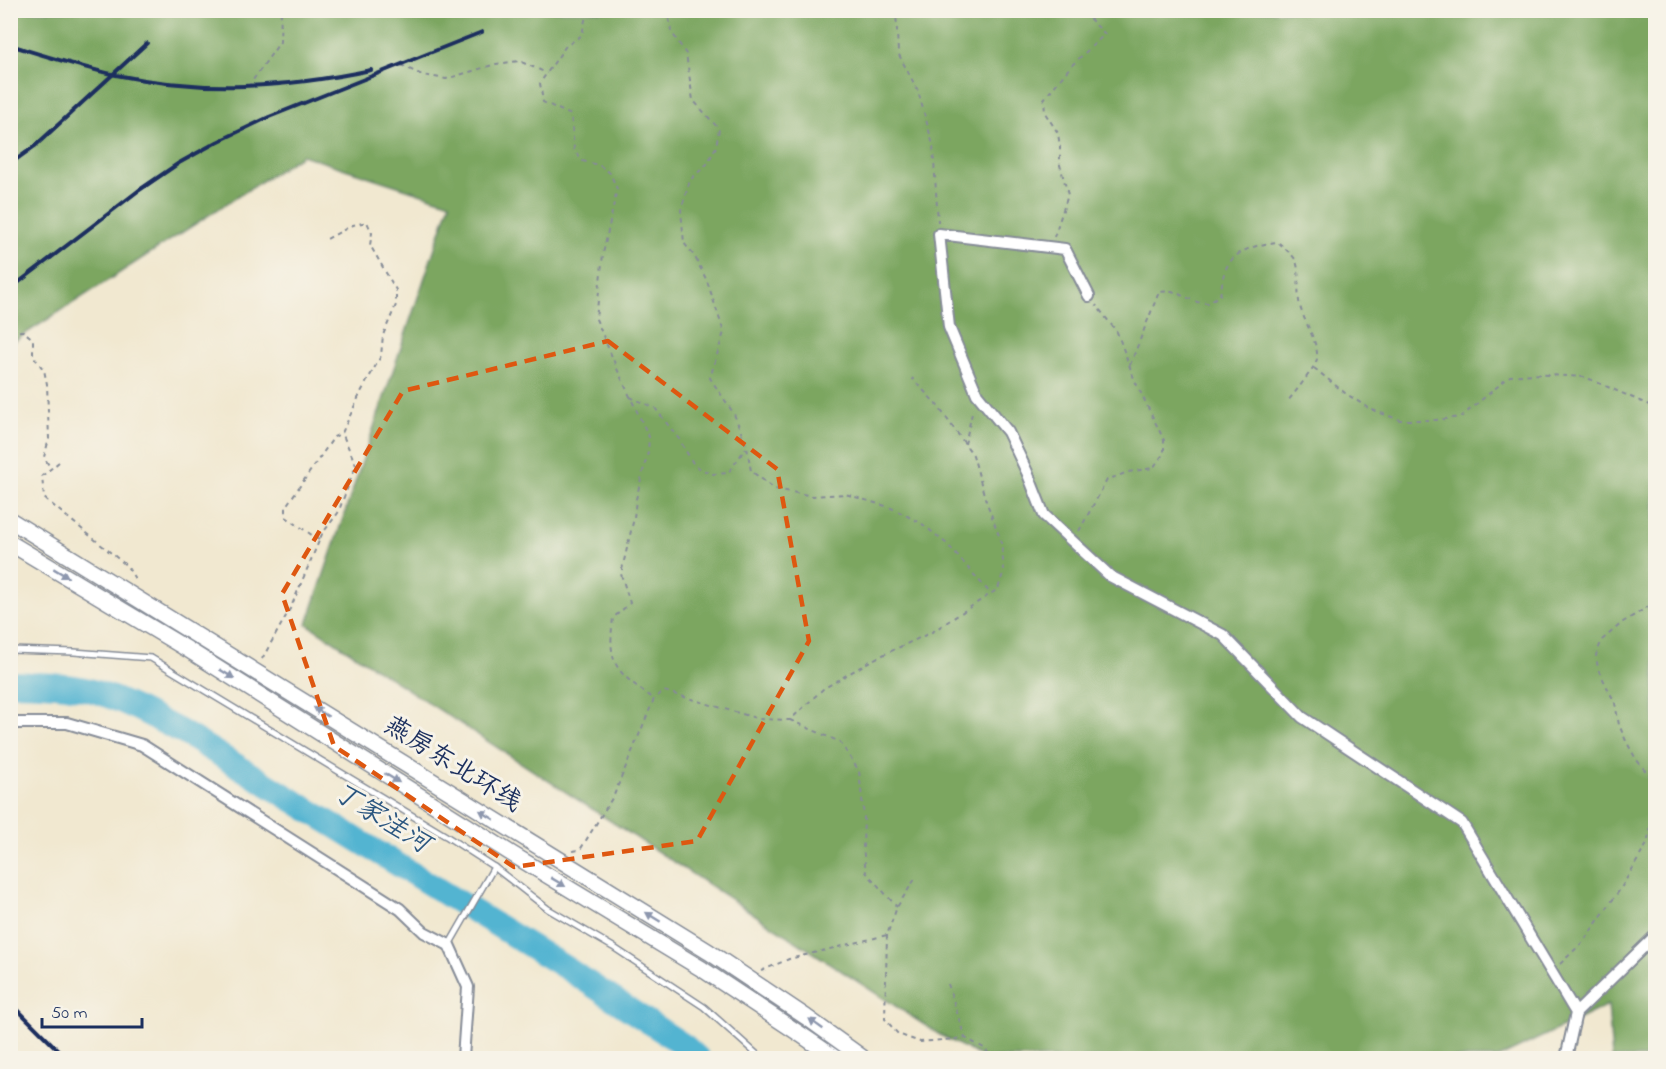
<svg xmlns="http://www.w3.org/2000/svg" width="1666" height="1069" font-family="'Indie Flower','LXGW WenKai TC',sans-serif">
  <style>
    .forest { fill: #7ba660; stroke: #4b6a5f; stroke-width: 1.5 }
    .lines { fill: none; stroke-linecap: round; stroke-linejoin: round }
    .river { stroke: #53b4d1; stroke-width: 24 }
    .lane-casing { stroke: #868c97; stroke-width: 8 }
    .street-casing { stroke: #868c97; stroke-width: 14 }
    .path { stroke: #868c97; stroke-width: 2; stroke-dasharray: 4.5 4.5; stroke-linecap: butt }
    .lane { stroke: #fff; stroke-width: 5 }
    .street { stroke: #fff; stroke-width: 10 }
    .rail { stroke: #1b2f5e; stroke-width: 4 }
    .secondary-bridge-casing { stroke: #868c97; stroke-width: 18; stroke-linecap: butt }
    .secondary-bridge { stroke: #fff; stroke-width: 15 }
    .oneway { fill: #8d97ae }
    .marked { fill: none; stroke: #de5710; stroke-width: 4.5; stroke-dasharray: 12 8; stroke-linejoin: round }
    .labels { text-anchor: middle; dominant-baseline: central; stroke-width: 6; stroke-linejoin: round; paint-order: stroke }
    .street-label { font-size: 26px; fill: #1b2f5e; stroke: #f7f3e8 }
    .water-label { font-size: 27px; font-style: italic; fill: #2c5780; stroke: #f7f3e8 }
  </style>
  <rect width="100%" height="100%" fill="#f7f3e8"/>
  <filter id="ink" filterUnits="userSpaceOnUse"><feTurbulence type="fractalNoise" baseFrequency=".0167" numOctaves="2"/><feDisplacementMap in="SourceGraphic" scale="12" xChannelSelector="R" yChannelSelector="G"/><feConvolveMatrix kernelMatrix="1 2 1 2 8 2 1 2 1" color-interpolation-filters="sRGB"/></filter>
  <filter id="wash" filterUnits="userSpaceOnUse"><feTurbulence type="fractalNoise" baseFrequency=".008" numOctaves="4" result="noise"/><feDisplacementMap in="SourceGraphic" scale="24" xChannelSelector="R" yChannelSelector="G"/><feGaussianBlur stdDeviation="1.35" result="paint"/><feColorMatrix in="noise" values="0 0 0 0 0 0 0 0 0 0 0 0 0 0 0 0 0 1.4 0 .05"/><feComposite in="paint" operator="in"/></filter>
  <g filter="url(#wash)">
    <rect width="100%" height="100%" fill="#f1e8d0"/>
    <path class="forest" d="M11 11H1655V1058H1612L1608 1005 1498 1058H984L940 1035 307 624 450 203 302 155 11 343Z"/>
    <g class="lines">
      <path class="river" d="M10 683C37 684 63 684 89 690 122 699 152 717 182 732L566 968 685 1046 698 1058"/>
    </g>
  </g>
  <g filter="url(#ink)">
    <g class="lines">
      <g class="lane-casing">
        <g id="lane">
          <path d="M10 650 74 652 151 658 446 836 494 867 548 909 613 947 704 1007 761 1058"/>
          <path d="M449 945 494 867"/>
        </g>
      </g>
      <g class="street-casing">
        <g id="street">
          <path d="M1089 296 1065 249 939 234 949 327 977 394 1008 432 1027 472 1044 515 1110 576 1223 635 1302 717 1462 823 1576 1013 1566 1058"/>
          <path d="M10 723H67L142 745 400 909 424 932 449 945 468 987 463 1058"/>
          <path d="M1576 1013 1656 935"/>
        </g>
      </g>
      <g class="path">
        <path d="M587 10 582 35 565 47 540 83 543 102 571 115 574 149 582 161 599 165 610 173 617 189 603 254 596 319 618 371 649 437 648 452 636 499 634 518 621 574 630 603 613 618C607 667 617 672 654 699"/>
        <path d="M666 10 669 18 671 31 686 54 693 100 719 129 716 147 707 164 690 180 681 210 684 243 695 257 707 281 724 332 710 378 734 414 747 447 751 471 775 489 813 496 845 494 889 507 921 523 947 544 991 594"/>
        <path d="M896 10 898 53 918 91 933 145 938 222"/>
        <path d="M1648 10 1656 13"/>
        <path d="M401 65 422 75 446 79 496 64 519 61 547 73"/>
        <path d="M248 87 280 42 281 10"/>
        <path d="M1054 237 1068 195 1060 165V147L1058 133 1045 113 1044 99 1071 66 1105 34 1084 13V10"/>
        <path d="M10 332 23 331 33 339V356L44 370 47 384 49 439 44 457 51 469"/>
        <path d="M1130 365 1159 292 1172 291 1197 302 1208 303 1220 295C1222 287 1222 278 1225 271 1232 250 1259 244 1278 242 1283 247 1291 253 1295 259 1301 271 1297 287 1299 301 1301 318 1319 341 1317 359 1315 368 1295 392 1288 401"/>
        <path d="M1314 368 1345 393 1370 409 1400 420H1436L1461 417 1510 376 1533 374 1585 377 1656 408"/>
        <path d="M630 397 655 408 679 439 694 465 711 474 728 473 746 448"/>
        <path d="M965 444 973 409"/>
        <path d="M59 462 42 476 44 498 127 566 135 579"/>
        <path d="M1079 531 1107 480 1128 472 1153 468 1164 453V440L1135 381 1117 332 1096 305"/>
        <path d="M319 540 286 517V506L334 437 342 433"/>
        <path d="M262 659 291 607 322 534 338 513 356 465 342 433 361 392 381 356 383 335 396 305V290L370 245 372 233 367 222 353 225 325 240"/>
        <path d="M790 720 840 742 859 771 864 817 863 847 866 872 897 907"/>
        <path d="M573 851 580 850 614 795 654 699 664 691 759 719 790 720 823 689 872 660 932 632 998 589 1004 570 1001 541 985 498 973 455 937 405 912 378"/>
        <path d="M887 935 885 1019 898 1034 920 1042 965 1038 986 1049 990 1058"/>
        <path d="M1560 964 1583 942 1621 888 1647 844 1655 806 1651 778 1636 759 1626 741 1619 725 1615 703 1598 669 1596 655 1602 640 1623 622 1656 602"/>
        <path d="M761 971 789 959 887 935 897 907 915 879"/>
        <path d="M948 984 965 1038"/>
      </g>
      <use href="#lane" class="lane"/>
      <use href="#street" class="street"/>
      <g class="rail">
        <path d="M10 45C46 56 80 67 116 75 203 93 285 88 371 70"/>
        <path d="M10 164 35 146 147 43"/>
        <path d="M10 289 138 191 179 163 217 142 269 117 482 32"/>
        <path d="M10 1002 66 1058"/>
      </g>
      <g class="secondary-bridge-casing">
        <g id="secondary-bridge">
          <path d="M10 520 709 952 806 1017 863 1058"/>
          <path d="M10 543 187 649 512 854 702 969 803 1036 835 1058"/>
        </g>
      </g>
      <use href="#secondary-bridge" class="secondary-bridge"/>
    </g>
    <defs><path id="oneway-solid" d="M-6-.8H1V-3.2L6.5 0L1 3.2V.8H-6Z" transform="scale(1.5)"/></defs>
    <g class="oneway">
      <use href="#oneway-solid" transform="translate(61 573) rotate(31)"/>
      <use href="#oneway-solid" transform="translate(227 674) rotate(32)"/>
      <use href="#oneway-solid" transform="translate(321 712) rotate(-148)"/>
      <use href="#oneway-solid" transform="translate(392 778) rotate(32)"/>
      <use href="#oneway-solid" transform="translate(487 815) rotate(-148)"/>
      <use href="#oneway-solid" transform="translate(558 882) rotate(31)"/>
      <use href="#oneway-solid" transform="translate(653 917) rotate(-148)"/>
      <use href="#oneway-solid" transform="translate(816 1024) rotate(-144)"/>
    </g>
  </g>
  <path class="marked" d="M608 341 777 469 809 641 697 841 514 867 334 746 282 594 403 391Z"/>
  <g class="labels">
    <g class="street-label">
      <text transform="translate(452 765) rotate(32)">燕房东北环线</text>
    </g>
    <g class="water-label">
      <text transform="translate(381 819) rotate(32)">丁家洼河</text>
    </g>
  </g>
  <rect width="1666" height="1069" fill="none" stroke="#f7f3e8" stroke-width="36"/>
  <path d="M42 1018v9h100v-9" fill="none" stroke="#1b2f5e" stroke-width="3"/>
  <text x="51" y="1018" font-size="18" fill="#1b2f5e" stroke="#f7f3e8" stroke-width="4.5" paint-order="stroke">50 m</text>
</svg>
